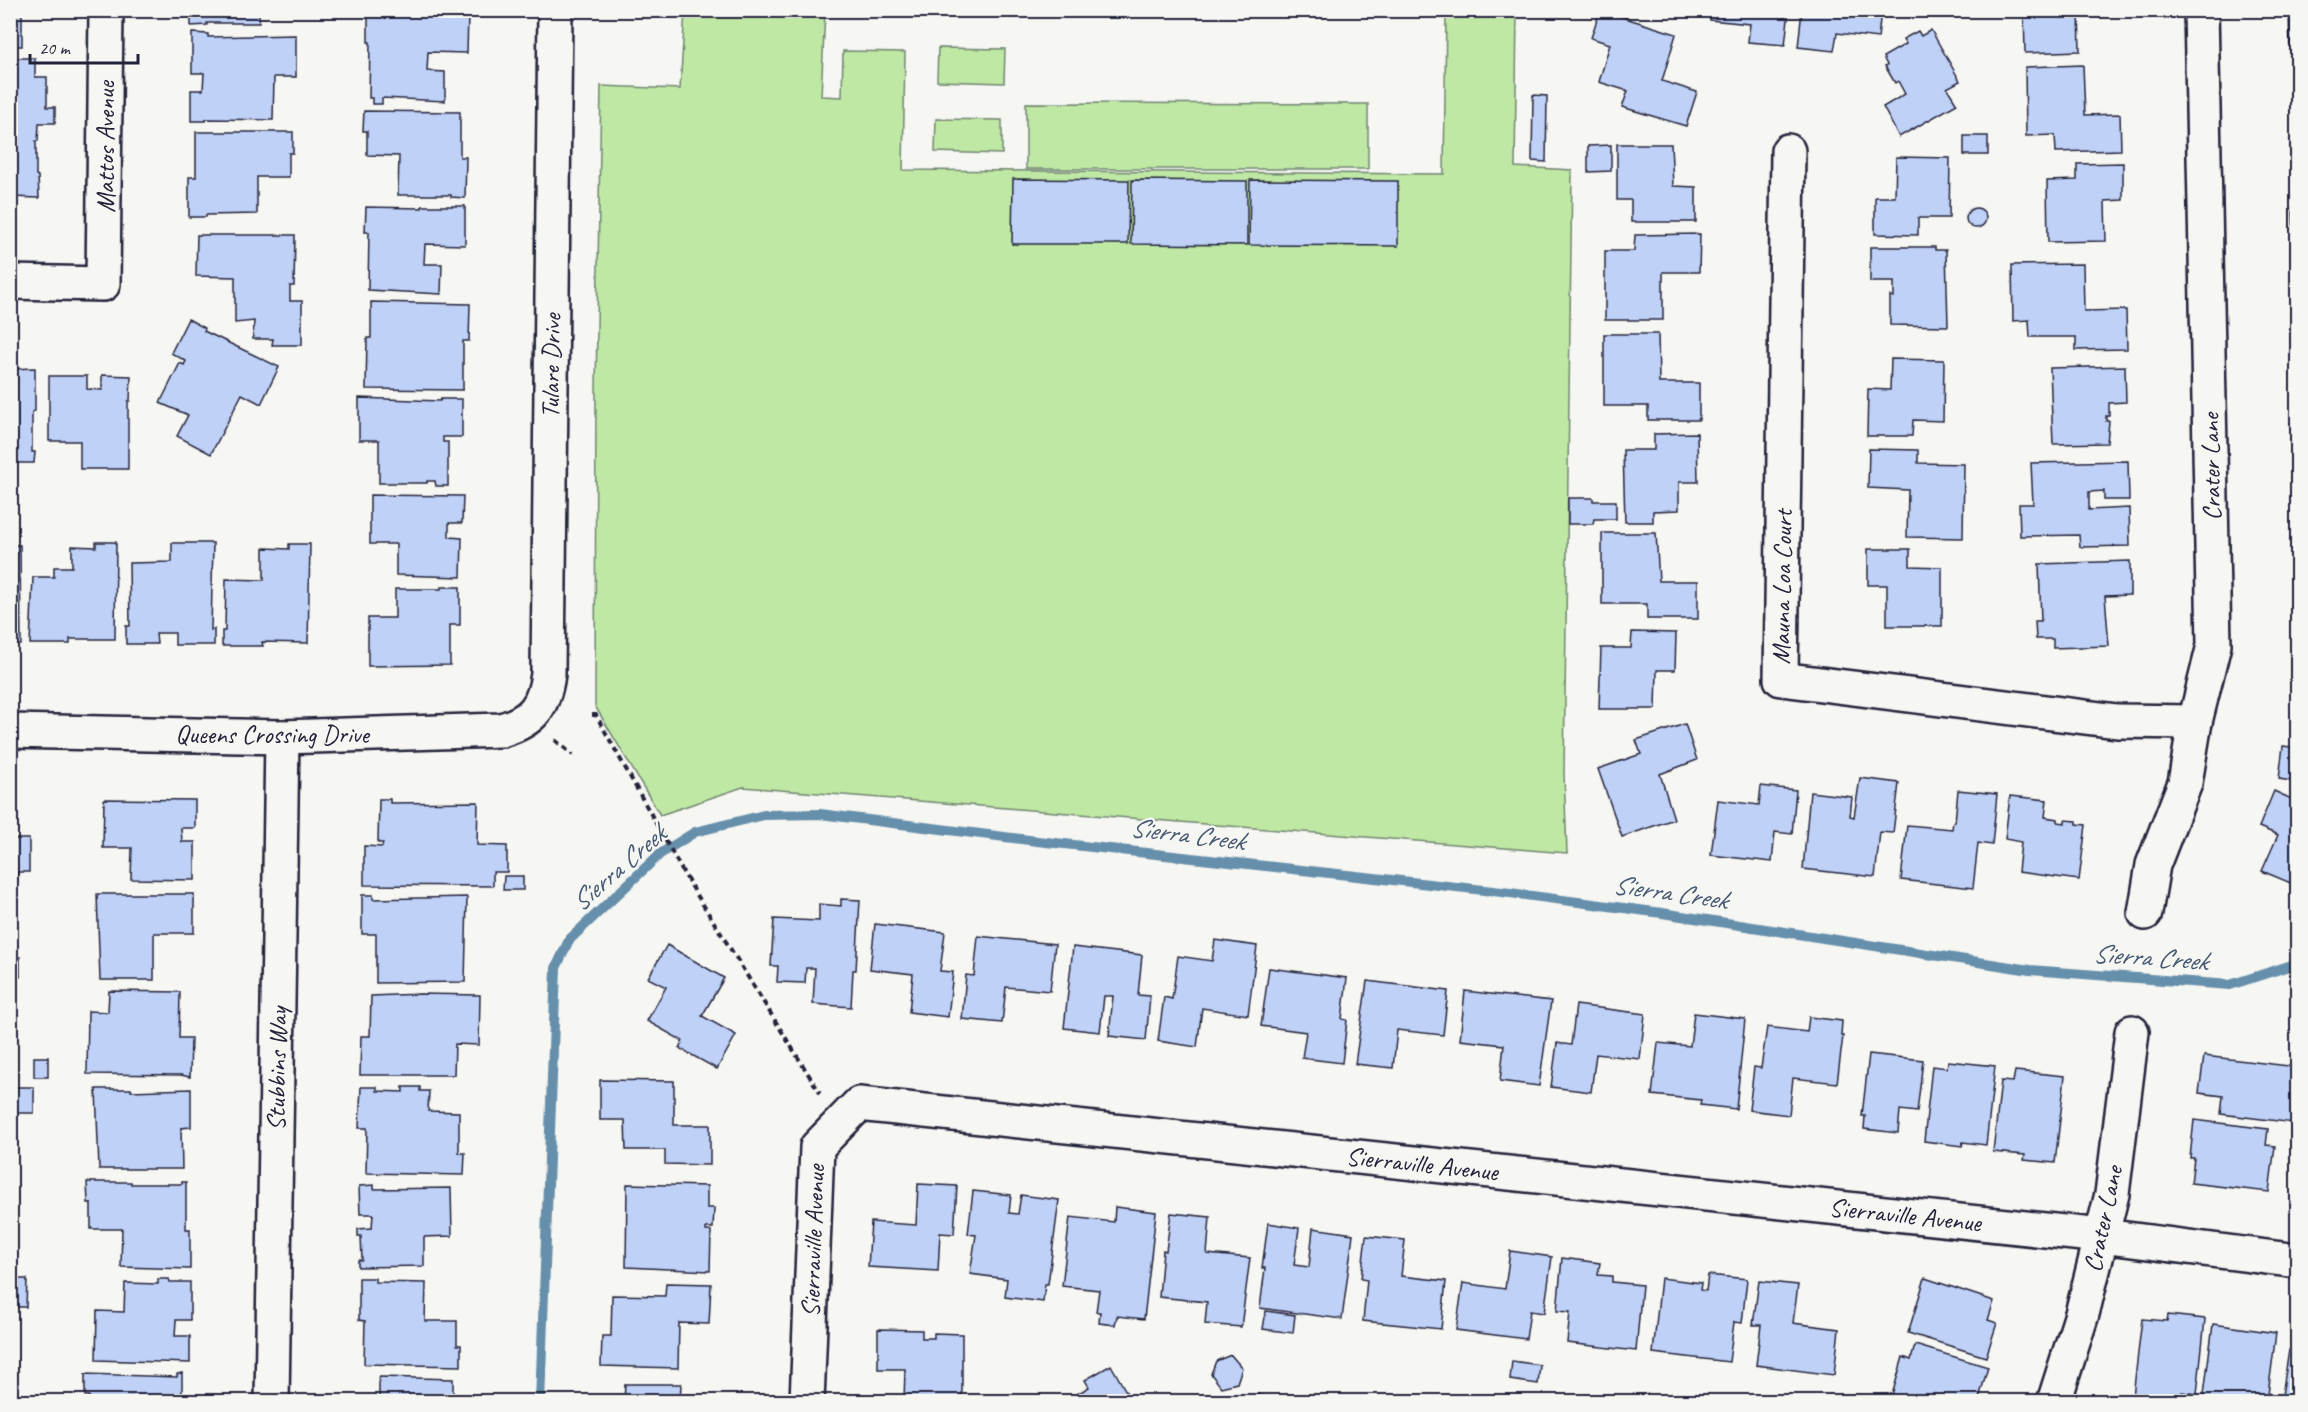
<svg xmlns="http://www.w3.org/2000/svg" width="2308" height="1412" font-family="Caveat,sans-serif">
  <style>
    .green { fill: #bfe8a4; stroke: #708570; stroke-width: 1.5 }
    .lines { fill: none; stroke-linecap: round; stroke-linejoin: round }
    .stream { stroke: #668fab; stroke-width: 10 }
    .building { fill: #bfd1f7; stroke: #22223b; stroke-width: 1.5 }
    .street-casing { stroke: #22223b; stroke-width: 38 }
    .path { stroke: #22223b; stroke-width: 4; stroke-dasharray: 6 4.5; stroke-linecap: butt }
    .street { stroke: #f6f6f2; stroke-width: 33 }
    .labels { text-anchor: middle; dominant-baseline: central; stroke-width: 4.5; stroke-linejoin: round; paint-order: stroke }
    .street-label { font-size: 26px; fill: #22223b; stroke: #f6f6f2 }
    .water-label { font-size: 27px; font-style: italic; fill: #445873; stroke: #f6f6f2 }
  </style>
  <rect width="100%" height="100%" fill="#f6f6f2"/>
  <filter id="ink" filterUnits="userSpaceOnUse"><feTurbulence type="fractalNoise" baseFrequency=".0167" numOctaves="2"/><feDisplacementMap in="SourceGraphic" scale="12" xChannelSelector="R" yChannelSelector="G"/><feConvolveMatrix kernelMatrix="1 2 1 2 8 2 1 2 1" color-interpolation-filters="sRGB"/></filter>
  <g filter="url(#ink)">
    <g class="green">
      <path d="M685 11H825L821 96 842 97 843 51 905 52 903 170 1444 174 1446 11H1517L1515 167 1572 170 1564 774 1567 853 743 787 660 815 595 706 596 389 601 86 680 89Z"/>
      <path d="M938 48 1005 49 1004 83 937 81Z"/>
      <path d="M1026 103 1368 104V169H1026Z"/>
      <path d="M936 119 1002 120V154L935 152Z"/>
    </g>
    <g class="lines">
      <path class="stream" d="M540 1402 556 968 569 940 660 854 695 832 764 815 820 814 1037 841 1502 892 1662 913 2030 970 2230 985 2298 963"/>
    </g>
    <g class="building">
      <path d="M10 10H22V46H11Z"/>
      <path d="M191 10H259V23H207V25L191 26Z"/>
      <path d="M1600 10 1676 34 1662 81 1697 92 1686 126 1622 107 1628 91 1599 82 1610 44 1591 38Z"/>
      <path d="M1711 10H1789L1785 45 1748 42 1750 24 1710 20Z"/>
      <path d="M1802 10H1881L1878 38 1837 33 1834 51 1798 47Z"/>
      <path d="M2024 10H2079L2080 51 2025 53Z"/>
      <path d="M2289 10H2298V45H2290Z"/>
      <path d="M425 14H468L467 53 428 52 427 71 445 72V101L382 98V104H372V98H369L370 42H368V15L425 16Z"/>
      <path d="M1931 30 1960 81 1947 88 1957 104 1899 137 1883 107 1905 94 1898 81 1895 83 1885 66 1887 65 1883 57 1906 44 1903 39 1918 31 1921 36Z"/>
      <path d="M192 33 208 34V37L296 35V77H274L273 120 206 119V121H191V90H203L204 73H192Z"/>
      <path d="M10 58H35V77H47V107H55V123H39L38 141H36V175L38 176 39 198 10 197Z"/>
      <path d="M2083 65 2085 115 2120 114 2121 150 2056 152 2055 135 2026 136 2025 67Z"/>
      <path d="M1533 95 1547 96 1546 162 1532 161Z"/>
      <path d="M364 111 460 112V157H466L465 198 451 197V195H398L399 156 367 155V131H363Z"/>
      <path d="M196 132H293V153H289V177H257V214L206 215V217H189V177H196Z"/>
      <rect x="1964" y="136" width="24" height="19"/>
      <path d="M1617 144H1671L1673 186 1696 187V222H1631V200H1617Z"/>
      <path d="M1611 145V171L1588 172V146Z"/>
      <path d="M2292 155H2298V194H2293Z"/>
      <path d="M1896 157 1950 158 1949 218H1918V235L1875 234V197H1895Z"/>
      <path d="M2123 163V200L2105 201 2106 241 2048 242 2047 181 2077 180V164Z"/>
      <path d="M1013 179 1129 180 1128 244H1012Z"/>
      <path d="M1132 180 1247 181V245L1131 244Z"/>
      <path d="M1250 180 1398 181V246L1249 245Z"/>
      <path d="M422 206H465V245L425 244 424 264H442L441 294 368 290 369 232H365L366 207 422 208Z"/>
      <path d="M2293 207H2298V243H2294Z"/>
      <circle cx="1976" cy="218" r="10"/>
      <path d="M1700 234 1699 272H1663V320H1605V251H1634L1635 235Z"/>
      <path d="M197 235H295L294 286H290V301H302V345H272L273 339H253L254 321 235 323V277L196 276Z"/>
      <path d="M1870 247H1935V250H1946L1948 326 1890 325V296L1894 297V282H1870Z"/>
      <path d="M2296 251H2298V293L2297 286 2293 283V263L2297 260Z"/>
      <path d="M2083 264 2084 311 2126 310 2127 349 2076 350V337H2030L2029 320 2013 321 2012 265Z"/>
      <path d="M371 302 470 304 469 341H463V390L366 389 367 338H371Z"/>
      <path d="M2294 303H2298V393H2295Z"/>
      <path d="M188 319 205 328 204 331 279 367 261 404 242 394 211 454 177 436 188 415 160 403 180 363 184 365 186 361 171 353Z"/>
      <path d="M1604 334H1658L1659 383H1699V420H1648V406H1604Z"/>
      <path d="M1891 359 1944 360 1943 421 1913 420 1912 436H1867L1868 389 1890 390Z"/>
      <path d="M2125 366 2126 402 2109 403V416H2106V421H2109L2107 443 2053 444 2050 368Z"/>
      <path d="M35 368V411L32 412V452H35L34 463H10V369Z"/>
      <path d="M102 375 131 376 130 401H128V469H80V441H49V376H87V389L102 390Z"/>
      <path d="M359 398 440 401 441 399H462V437H443V442H448V486H436L435 481H427V483H379V440H359Z"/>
      <path d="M1697 433 1698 482H1679V510L1653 511V522H1625L1623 450H1654V434Z"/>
      <path d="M1869 449 1918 450V463L1964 464 1963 538 1907 537 1908 490 1868 488Z"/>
      <path d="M2128 461 2129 500H2104V491L2089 492V510L2129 508 2130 546 2080 547 2079 535 2020 536 2019 504H2033L2031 463Z"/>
      <path d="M370 495 463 496 462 523H449V537L462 538 461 577 396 575V544H370Z"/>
      <path d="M1568 498H1593V501H1616V519H1594L1593 524H1568Z"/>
      <path d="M1602 533H1656L1659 581H1698V619H1647V604H1602Z"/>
      <path d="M96 542H116L115 639H70V644H30L33 577H54V567H72V546L96 547Z"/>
      <path d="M172 543H213L211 630 214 629V645H175V633H156L157 644H126V626H130L129 563 172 562Z"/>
      <path d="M289 544H310L308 643 262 642 263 646H222V631H225L226 579 264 580V548L289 549Z"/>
      <path d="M10 545H20L21 645H10Z"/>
      <path d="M1868 549H1910V566L1942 567V626H1887V585H1868Z"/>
      <path d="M2130 561V595L2105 596 2109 646 2053 648V639H2036L2035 621H2041L2039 564Z"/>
      <path d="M441 587H460V625H450V665L368 666V618H395V589H441Z"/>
      <path d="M1632 632 1676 633 1675 670H1657L1656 709H1599L1601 648H1631Z"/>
      <path d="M1685 724 1697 760 1660 774 1674 819 1622 837 1598 769 1641 754 1636 740Z"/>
      <path d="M2283 746 2298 748V782L2279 779Z"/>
      <path d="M1860 778 1899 783 1893 833 1880 832 1875 877 1803 869 1810 792 1852 797 1850 816 1854 817Z"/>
      <path d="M1761 786 1796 790 1792 834 1775 832 1772 862 1711 855 1718 800 1759 805Z"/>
      <path d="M1958 790 1997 794 1992 845 1978 843 1973 888 1901 880 1907 825 1952 829 1953 822H1955Z"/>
      <path d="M2274 791 2298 802V886L2262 871 2278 835 2259 827Z"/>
      <path d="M2010 796 2047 800 2045 817 2058 819V822L2065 823V820L2077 821V824L2086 825 2079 880 2018 872 2021 842 2005 839Z"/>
      <path d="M10 797H15L14 839H29V872H17V880H10Z"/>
      <path d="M104 799 195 800V828H181L182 842H195V880L131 879 132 848H103Z"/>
      <path d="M379 799H390V803L478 802 477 845 507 846V872H493V886L364 885V846L382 847 383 843H378Z"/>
      <path d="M504 876H523V890H503Z"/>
      <path d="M97 894H194V933H154V980H100Z"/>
      <path d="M362 895H373V899L467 897 465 982 376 983V934H362Z"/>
      <path d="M841 899 860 900 856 970H853L851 1007 813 1004 815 968H806L805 983 777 982 778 966H771L774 919 819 921V904L841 906Z"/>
      <path d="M875 924 945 932 940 971 953 972 948 1017 909 1012 913 974 870 969Z"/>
      <path d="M10 933H16L15 957H20V977H10Z"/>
      <path d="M978 936 1055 944 1050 991 1006 987 1002 1023 962 1019 966 975 974 976Z"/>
      <path d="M1215 940 1257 946 1248 1015 1202 1008 1197 1047 1158 1041 1164 997 1172 999 1178 956 1212 961Z"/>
      <path d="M667 945 724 978 702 1016 736 1035 717 1069 679 1048 683 1041 647 1021 666 987 648 978Z"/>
      <path d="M1073 947 1142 955 1138 995 1150 996 1146 1040 1109 1036 1113 996H1104L1100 1032 1064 1028Z"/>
      <path d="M1269 968 1347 978 1342 1019 1347 1020 1342 1063 1302 1058 1306 1032 1261 1026Z"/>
      <path d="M1367 981 1448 991 1443 1035 1397 1030 1393 1068 1355 1064Z"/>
      <path d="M109 991 180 992 179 1038H191L190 1077 181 1075 87 1074 88 1011 108 1012Z"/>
      <path d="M1465 991 1551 1001 1539 1086 1500 1081 1504 1045 1460 1040Z"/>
      <path d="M420 994 480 995 479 1045 455 1044 454 1075H360L361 1036H370L371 996Z"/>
      <path d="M1576 1005 1645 1014 1640 1059 1596 1054 1591 1092 1551 1087 1557 1043 1571 1045Z"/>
      <path d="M1694 1013 1745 1019 1736 1109 1700 1105 1701 1100 1652 1095 1658 1043 1690 1046Z"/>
      <path d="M1809 1017 1842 1021 1841 1036H1843L1837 1083 1793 1078 1789 1115 1749 1110 1754 1067 1761 1068 1767 1027 1807 1032Z"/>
      <path d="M1869 1054 1923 1060 1917 1112 1900 1110 1898 1133 1864 1129 1865 1116H1862Z"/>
      <path d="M2204 1056 2298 1067 2294 1123 2221 1114 2223 1096 2199 1093Z"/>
      <rect x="34" y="1057" width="14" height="20"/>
      <path d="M1948 1061 1995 1066 1986 1145 1963 1142 1962 1146 1924 1141 1932 1066 1947 1068Z"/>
      <path d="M2015 1071 2065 1076 2055 1163 2024 1160 2025 1155 1993 1152 2001 1081 2013 1082Z"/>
      <path d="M600 1080 674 1081V1125H710V1165L665 1164V1150H626L625 1120H600Z"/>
      <path d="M10 1087H34V1113H11L12 1169Z"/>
      <path d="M361 1087H377V1091L403 1092V1087H420V1091H429L428 1111 459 1112V1153H465L464 1175 366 1173 367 1128H359Z"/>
      <path d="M96 1089H131V1091L191 1089V1127L181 1128 182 1169H99Z"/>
      <path d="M2194 1120 2268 1129 2266 1145 2275 1146 2269 1192 2191 1183 2194 1158H2190Z"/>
      <path d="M87 1182H131V1184H182V1182H186V1229H190V1269L121 1267 122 1229H91V1203H88Z"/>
      <path d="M627 1184 707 1186V1208H714L713 1228H706V1231H711L710 1271 626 1267Z"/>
      <path d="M918 1184 957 1186 954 1234 940 1233 938 1271 868 1267 871 1222 916 1225Z"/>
      <path d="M374 1185V1189L451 1188 452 1236 424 1237V1266L358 1267V1260H362L361 1236H358V1229L372 1228 373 1214H360L359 1186Z"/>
      <path d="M973 1191 1011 1195 1009 1213 1018 1214 1021 1195 1059 1200 1048 1284H1045L1043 1302 1005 1297 1007 1279 970 1274 976 1235 968 1234Z"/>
      <path d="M1115 1207 1156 1212 1144 1319 1117 1316 1115 1325 1099 1323 1100 1312H1096L1099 1290 1062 1286 1070 1217 1114 1222Z"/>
      <path d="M1171 1213 1210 1217 1207 1254 1250 1258 1241 1327 1205 1324 1207 1302 1159 1297 1163 1250 1166 1251Z"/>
      <path d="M1268 1223 1299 1228 1294 1265 1309 1267 1313 1228 1353 1234 1342 1319 1260 1308 1265 1268H1262Z"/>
      <path d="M1366 1236 1405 1240 1401 1276 1446 1281 1441 1329 1363 1321 1367 1280 1361 1279Z"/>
      <path d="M1510 1251 1552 1257 1544 1313 1530 1311 1526 1339 1456 1330 1463 1283 1505 1289Z"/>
      <path d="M1562 1258 1600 1263 1598 1275 1612 1276V1282L1642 1285 1636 1351 1567 1343 1570 1312 1557 1311Z"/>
      <path d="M1708 1275 1747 1279 1742 1323 1734 1322 1729 1362 1653 1353 1661 1278 1701 1283 1700 1290 1706 1291Z"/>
      <path d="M359 1278H375V1282L426 1283 425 1321H457V1345H461V1366L364 1364 365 1321 359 1320Z"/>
      <path d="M1925 1278 1994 1301 1988 1320 1997 1323 1986 1357 1908 1333Z"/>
      <path d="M10 1279H27L26 1307H10Z"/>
      <path d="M158 1279H169L170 1282H190V1320H176L175 1336H190V1363L96 1360 97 1311 124 1312 125 1283 158 1284Z"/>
      <path d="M1759 1281 1798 1285 1793 1323 1839 1329 1834 1375 1756 1365 1761 1325H1753Z"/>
      <path d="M666 1283 711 1284 709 1324 679 1323 678 1368 601 1366 602 1336H611L612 1295 665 1296Z"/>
      <path d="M1266 1311 1295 1315 1293 1333 1263 1329Z"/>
      <path d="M2168 1315 2205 1319 2197 1394 2182 1392 2181 1401 2133 1396 2142 1319 2167 1321Z"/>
      <path d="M2213 1324 2276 1333 2267 1402H2203Z"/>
      <path d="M878 1329 922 1330V1338H934V1333L962 1334V1402H904L905 1369H878Z"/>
      <path d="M1915 1345 1988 1367 1978 1402H1890L1903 1357 1911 1360Z"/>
      <path d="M2289 1350 2298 1351V1402H2281Z"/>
      <path d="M1231 1355 1242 1368 1237 1383 1221 1387 1211 1374 1216 1361Z"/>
      <path d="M1512 1361 1540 1365 1538 1384 1510 1380Z"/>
      <path d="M1111 1365 1132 1402H1064L1089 1387 1085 1380Z"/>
      <rect x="10" y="1373" width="4" height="20"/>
      <path d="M182 1373V1402H89V1396H85V1374L177 1377V1374Z"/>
      <path d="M379 1377 453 1379V1402H379Z"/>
      <path d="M625 1384H681L680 1402H624Z"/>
      <path d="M1257 1394 1278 1402H1254Z"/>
      <path d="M1206 1395 1223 1402H1204Z"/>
    </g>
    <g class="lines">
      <g class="street-casing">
        <g id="street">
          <path d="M1788 151 1781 679 2117 721 2195 722"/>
          <path d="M10 282 103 284 106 10"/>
          <path d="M10 731 282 737 501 730C533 721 544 706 548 674L555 10"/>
          <path d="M2145 913 2153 865 2185 783 2195 722 2214 645 2201 10"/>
          <path d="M272 1402 282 737"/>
          <path d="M807 1402 817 1147 859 1104 2102 1236 2298 1261"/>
          <path d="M2054 1402 2082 1314 2112 1194 2132 1032"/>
        </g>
      </g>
      <g class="path">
        <path d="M592 715H596L684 874 820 1093"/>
        <path d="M555 740 573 755"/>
      </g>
      <use href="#street" class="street"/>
    </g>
  </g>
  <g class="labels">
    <g class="street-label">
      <text transform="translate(105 147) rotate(-90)">Mattos Avenue</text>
      <text transform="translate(551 366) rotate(-89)">Tulare Drive</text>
      <text transform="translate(2211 467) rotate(-91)">Crater Lane</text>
      <text transform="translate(1782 587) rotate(-89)">Mauna Loa Court</text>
      <text x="272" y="734">Queens Crossing Drive</text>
      <text transform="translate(277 1069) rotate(-89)">Stubbins Way</text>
      <text transform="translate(1422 1164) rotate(6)">Sierraville Avenue</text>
      <text transform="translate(1905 1215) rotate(6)">Sierraville Avenue</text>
      <text transform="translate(2103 1219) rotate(-78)">Crater Lane</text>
      <text transform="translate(813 1241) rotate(-88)">Sierraville Avenue</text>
    </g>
    <g class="water-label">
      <text transform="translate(1187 834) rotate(7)">Sierra Creek</text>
      <text transform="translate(618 868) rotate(-41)">Sierra Creek</text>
      <text transform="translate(1670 892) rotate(8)">Sierra Creek</text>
      <text transform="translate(2150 957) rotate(4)">Sierra Creek</text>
    </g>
  </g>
  <rect width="2308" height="1412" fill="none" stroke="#f6f6f2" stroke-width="36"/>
  <rect x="18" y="18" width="2272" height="1376" fill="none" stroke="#22223b" stroke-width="2" filter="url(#ink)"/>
  <path d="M30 54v9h108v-9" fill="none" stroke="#22223b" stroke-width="3"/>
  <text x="39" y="54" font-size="18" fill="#22223b" stroke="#f6f6f2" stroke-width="4.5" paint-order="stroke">20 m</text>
</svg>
